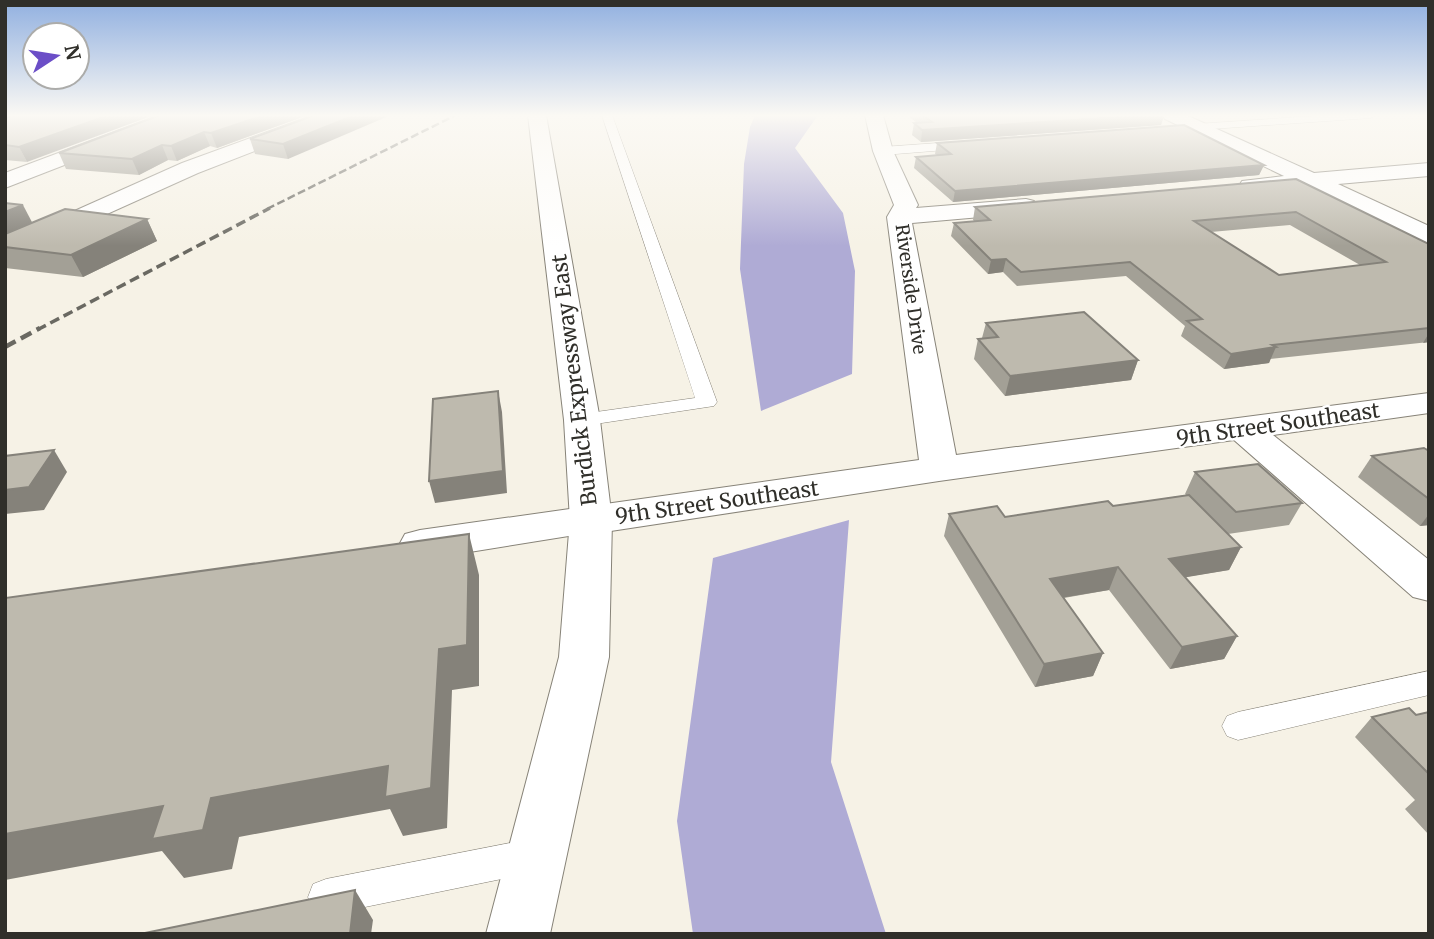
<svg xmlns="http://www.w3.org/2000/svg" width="1434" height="939" font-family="Merriweather,serif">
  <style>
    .water { fill: #afabd5 }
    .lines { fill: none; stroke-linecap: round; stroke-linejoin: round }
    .lane-casing { stroke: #878378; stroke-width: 1 }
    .street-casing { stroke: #878378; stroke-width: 2 }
    .secondary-casing { stroke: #878378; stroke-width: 2 }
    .primary-casing { stroke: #878378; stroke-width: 2 }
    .lane { fill: #fff; fill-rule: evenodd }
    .street { fill: #fff; fill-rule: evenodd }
    .secondary { fill: #fff; fill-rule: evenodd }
    .primary { fill: #fff; fill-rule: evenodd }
    .rail-far2 { stroke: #6a6962; stroke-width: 2.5; stroke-dasharray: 8 3.5; stroke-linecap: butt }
    .rail-far1 { stroke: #6a6962; stroke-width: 3.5; stroke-dasharray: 10 5; stroke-linecap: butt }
    .rail { stroke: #6a6962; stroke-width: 4.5; stroke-dasharray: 12 6; stroke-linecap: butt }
    .wall { fill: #a3a096; fill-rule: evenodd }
    .shaded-wall { fill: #85827a }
    .building { fill: #bebaae; stroke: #85827a; stroke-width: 2; fill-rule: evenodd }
    .labels { text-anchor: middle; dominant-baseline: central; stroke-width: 5; stroke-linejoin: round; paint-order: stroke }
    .far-street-label { font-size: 18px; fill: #302f2a; stroke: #fff }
    .street-label { font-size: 21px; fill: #302f2a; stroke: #fff }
  </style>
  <rect width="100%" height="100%" fill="#f6f2e6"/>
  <g class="water">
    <path d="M755 115H818L795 148 843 213 855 271 852 374 761 411 740 269 744 164 750 127Z"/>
    <path d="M849 520 831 762 886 934H693L677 821 713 558Z"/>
  </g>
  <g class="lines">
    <g class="lane-casing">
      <g id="lane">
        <path d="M602 115H612L717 402 714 406 582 426 575 424 571 420 575 416 582 414 695 398Z"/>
        <path d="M1329 115H1376L1371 118 1182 131 1176 128 1182 125Z"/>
        <path d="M967 141 971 142V148L883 155 877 151 883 147Z"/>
        <path d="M1429 671V695L1238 740 1227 736 1222 726 1227 716 1238 712Z"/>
        <path d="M536 838 549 843 554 855 549 867 536 872 326 915 313 910 308 897 313 884 326 879Z"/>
      </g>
    </g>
    <g class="street-casing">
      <g id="street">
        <path d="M314 115H339L337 119 198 173 5 260V242L182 163Z"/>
        <path d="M865 115H883L893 151 918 205 916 208 1026 199 1034 201 1038 206 1034 211 1026 213 912 223 956 455 1429 393V413L1273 435 1429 560V601L1413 597 1234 440 939 481 591 534 576 530 570 520 576 510 591 506 919 460 887 217 894 205 873 151Z"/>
        <path d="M1163 115H1186L1314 173 1429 163V176L1338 184 1429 226V244L1307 187 1250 193 1242 191 1239 186 1242 181 1284 176 1165 119Z"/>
      </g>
    </g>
    <g class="secondary-casing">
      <path id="secondary" d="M591 506 606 510 612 520 606 530 420 560 405 556 399 545 405 534 420 530Z"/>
    </g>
    <g class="primary-casing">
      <g id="primary">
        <path d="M160 115H185L183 119 5 188V173Z"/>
        <path d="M528 115H546L600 420 612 520 609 657 550 934H486L559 657 570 520 564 420Z"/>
      </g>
    </g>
    <use href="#lane" class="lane"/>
    <use href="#street" class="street"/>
    <use href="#secondary" class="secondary"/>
    <use href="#primary" class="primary"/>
    <path class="rail-far2" d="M267 209 456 115"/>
    <path class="rail-far1" d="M37 330 270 208"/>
    <path class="rail" d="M5 347 40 328"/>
  </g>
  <g class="wall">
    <path d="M308 115 217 148 210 146 177 161 168 160 139 175 66 169 59 153Z"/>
    <path d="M315 115 288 159 255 154 250 139Z"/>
    <path d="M907 115H1164L1161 125 921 142 912 135 914 123H917Z"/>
    <path d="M5 118 27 162 5 160Z"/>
    <path d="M937 143 1264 165 1259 175 953 202 914 168 916 157 937 155 935 154Z"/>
    <path d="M1296 179 1429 244V342L1270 359 1269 363 1224 369 1181 336 1185 326 1126 276 1017 286 1003 272 988 274 951 236 954 223 974 221 973 220 975 207ZM1290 225 1360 265 1279 275 1211 232Z"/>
    <path d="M5 203 33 223 147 219 157 241 83 277 5 268Z"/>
    <path d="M986 323 1138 360 1131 380 1005 396 974 359 978 339 982 338Z"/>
    <path d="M1429 451V525L1420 526 1358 477 1372 456Z"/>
    <path d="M1195 472 1302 503 1289 525 1228 534 1241 547 1229 570 1185 577 1237 636 1224 659 1170 669 1109 590 1064 598 1103 653 1093 676 1035 687 944 536 949 514 1005 517 1113 506 1186 495 1185 494Z"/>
    <path d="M1429 712V835L1405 809 1415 800 1355 737 1372 717 1416 715Z"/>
  </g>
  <g class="shaded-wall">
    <path d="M109 115H154L27 162 19 147Z"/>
    <path d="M264 115H308L217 148 211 133Z"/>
    <path d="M355 115H391L288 159 283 144Z"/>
    <path d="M1148 115H1164L1161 125 921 142 922 130Z"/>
    <path d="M204 132 210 146 177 161 171 146Z"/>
    <path d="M162 145 168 160 139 175 132 159Z"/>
    <path d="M1264 165 1259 175 953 202 955 191Z"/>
    <path d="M23 205 34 226 5 239V212Z"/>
    <path d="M147 219 157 241 83 277 71 255Z"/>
    <path d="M1006 259 1003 272 988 274 991 260Z"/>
    <path d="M1429 333V342L1423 343Z"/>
    <path d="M1276 347 1269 363 1224 369 1231 354Z"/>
    <path d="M1138 360 1131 380 1005 396 1010 376Z"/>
    <path d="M498 391 502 412 507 493 435 503 429 481Z"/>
    <path d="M54 450 67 472 44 510 5 514V490Z"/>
    <path d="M1429 514V525L1420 526Z"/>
    <path d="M469 534 479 575V686L452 690 447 828 403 836 390 809 239 837 232 869 184 878 162 851 5 880V834L388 766 439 649Z"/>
    <path d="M1241 547 1229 570 1158 582 1169 559Z"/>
    <path d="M1118 567 1109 590 1042 601 1050 579Z"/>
    <path d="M1237 636 1224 659 1170 669 1182 647Z"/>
    <path d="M1103 653 1093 676 1035 687 1044 664Z"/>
    <path d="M355 890 373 920 371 934H350Z"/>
  </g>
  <g class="building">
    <path d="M17 115H109L19 147 5 145V118Z"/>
    <path d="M160 115H264L211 133 204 132 171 146 162 145 132 159 59 153Z"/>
    <path d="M315 115H355L283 144 250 139Z"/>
    <path d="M922 115H1148L922 130 914 123 932 122Z"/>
    <path d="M1184 125 1264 165 955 191 916 157 951 154 937 143Z"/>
    <path d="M1296 179 1429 244V328L1272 345 1276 347 1231 354 1187 321 1202 319 1130 262 1021 272 1006 259 991 260 954 223 990 220 975 207ZM1296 212 1386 262 1279 275 1194 221Z"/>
    <path d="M5 203 23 205 5 212Z"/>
    <path d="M65 209 147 219 71 255 5 247V234Z"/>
    <path d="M1084 312 1138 360 1010 376 978 339 998 337 986 323Z"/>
    <path d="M498 391 503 471 429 481 433 399Z"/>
    <path d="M1424 448 1429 451V499L1372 456Z"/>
    <path d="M54 450 29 487 5 490V456Z"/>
    <path d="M1258 464 1302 503 1236 512 1195 472Z"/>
    <path d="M1189 495 1241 547 1169 559 1237 636 1182 647 1118 567 1050 579 1103 653 1044 664 949 514 997 506 1005 517 1108 501 1113 506Z"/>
    <path d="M469 534 467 645 439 649 431 788 385 797 388 766 211 798 203 830 152 839 163 806 5 834V598Z"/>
    <path d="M1409 708 1416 715 1429 712V774L1372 717Z"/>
    <path d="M355 890 350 934H140Z"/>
  </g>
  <linearGradient id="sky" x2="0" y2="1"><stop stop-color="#91b0e0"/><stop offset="0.47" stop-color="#fbf9f4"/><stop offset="1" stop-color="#fbf9f4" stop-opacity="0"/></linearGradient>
  <rect width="1434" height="246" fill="url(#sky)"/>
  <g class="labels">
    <g class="far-street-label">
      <text transform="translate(911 289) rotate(82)">Riverside Drive</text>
    </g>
    <g class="street-label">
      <text transform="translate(574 380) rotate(-97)">Burdick Expressway East</text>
      <text transform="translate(1278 424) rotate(-8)">9th Street Southeast</text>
      <text transform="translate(717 502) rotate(-8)">9th Street Southeast</text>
    </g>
  </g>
  <rect width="1434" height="939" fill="none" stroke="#302f2a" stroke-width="14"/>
  <g transform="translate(56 56) rotate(78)"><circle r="33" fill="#ffffff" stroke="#acacaa" stroke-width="2"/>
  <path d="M0-5L12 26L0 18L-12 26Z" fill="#6b4ec7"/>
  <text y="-10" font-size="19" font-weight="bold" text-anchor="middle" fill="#302f2a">N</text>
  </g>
</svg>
